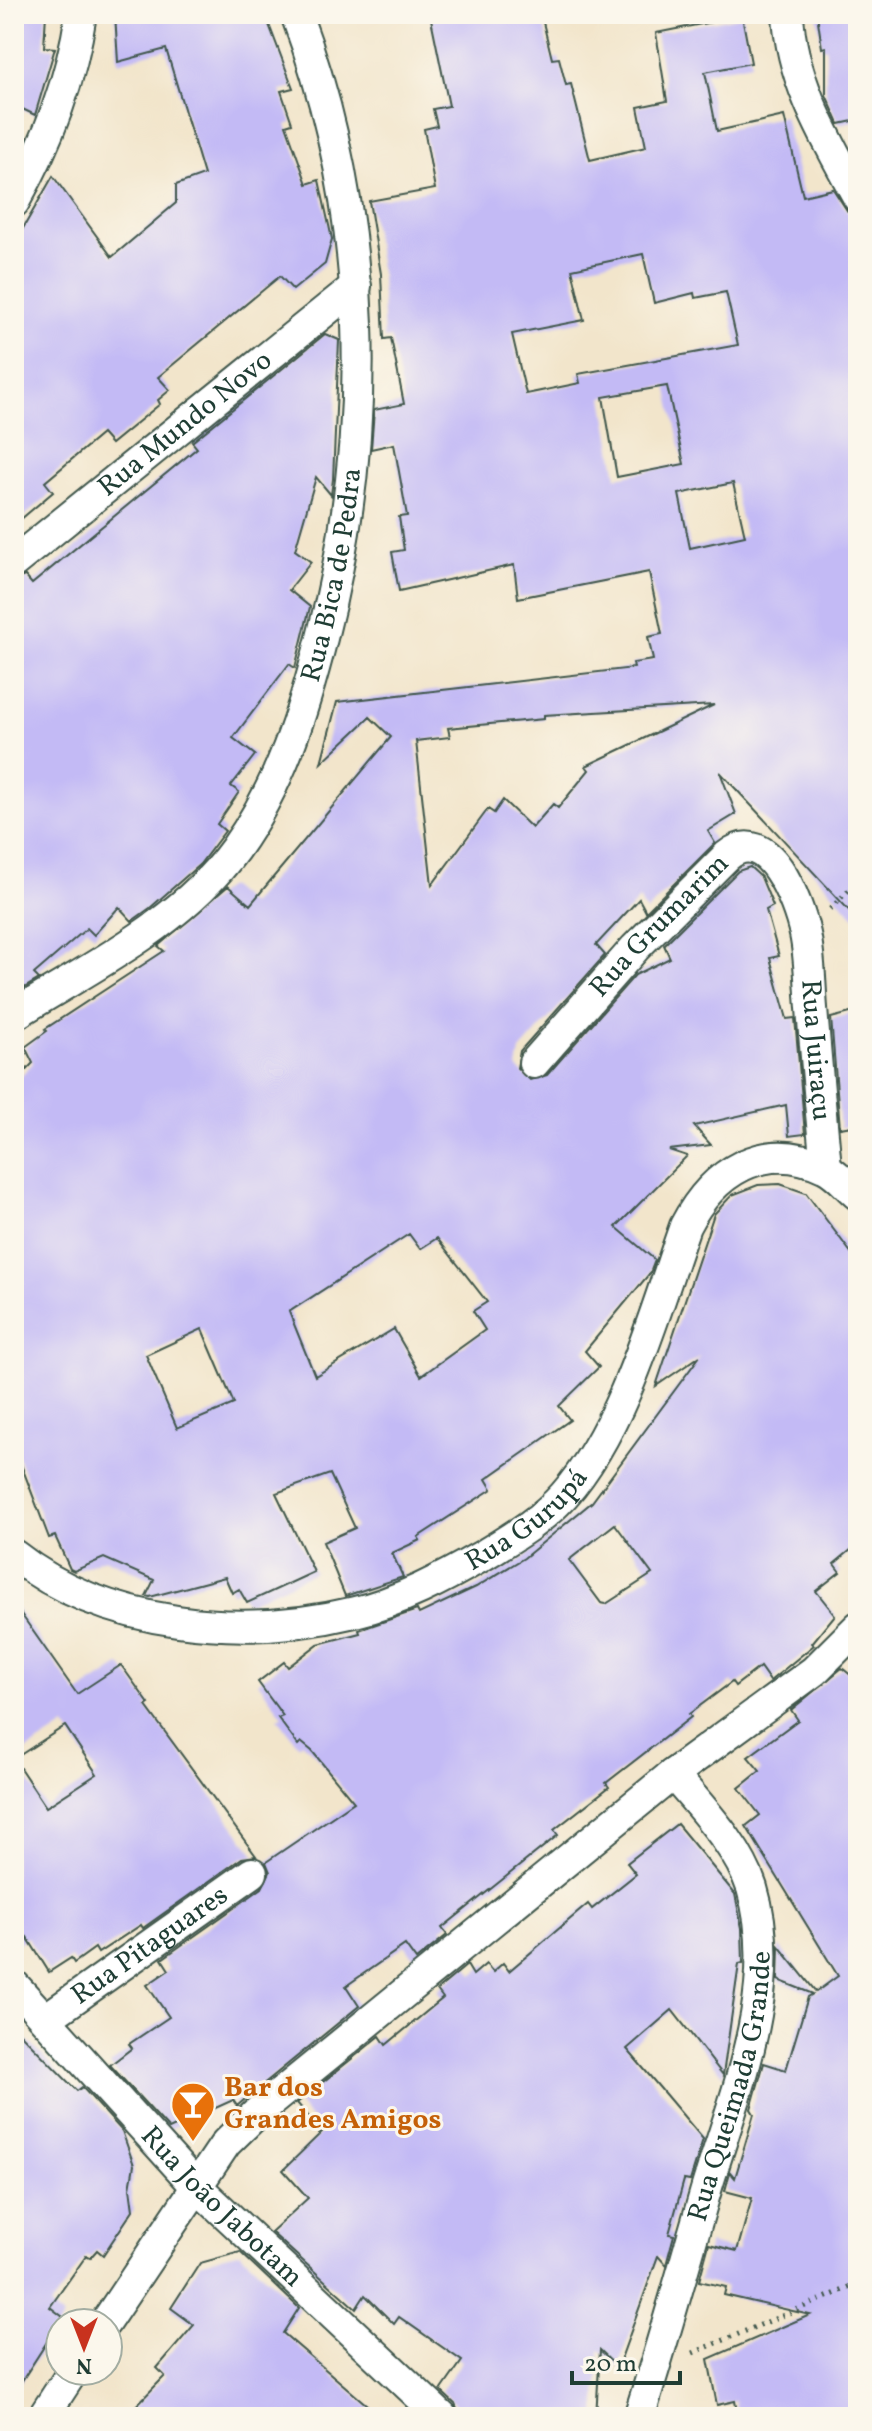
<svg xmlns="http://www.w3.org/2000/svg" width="872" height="2431" font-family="Vollkorn,serif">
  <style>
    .building { fill: #c3baf5; fill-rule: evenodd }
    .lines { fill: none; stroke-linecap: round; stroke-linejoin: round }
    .minor-casing { stroke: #3f564b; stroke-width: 34 }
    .path { stroke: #3f564b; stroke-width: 5; stroke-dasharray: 2 6; stroke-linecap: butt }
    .minor { stroke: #fff; stroke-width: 30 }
    .labels { text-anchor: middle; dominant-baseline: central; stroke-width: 6; stroke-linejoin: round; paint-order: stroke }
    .street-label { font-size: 28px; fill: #1f3d34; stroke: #fbf7ec }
    .food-label { font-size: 28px; font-weight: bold; fill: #c56008; stroke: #fbf7ec; text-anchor: start }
  </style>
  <rect width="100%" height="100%" fill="#fbf7ec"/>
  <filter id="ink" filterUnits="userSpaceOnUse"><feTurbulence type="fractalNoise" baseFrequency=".0125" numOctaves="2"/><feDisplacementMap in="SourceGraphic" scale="16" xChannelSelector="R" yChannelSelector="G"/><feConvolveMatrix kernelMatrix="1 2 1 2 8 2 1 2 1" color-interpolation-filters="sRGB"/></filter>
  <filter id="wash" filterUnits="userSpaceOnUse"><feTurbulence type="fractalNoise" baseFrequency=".006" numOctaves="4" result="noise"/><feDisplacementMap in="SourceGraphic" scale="32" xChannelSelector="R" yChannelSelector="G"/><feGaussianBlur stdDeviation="1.8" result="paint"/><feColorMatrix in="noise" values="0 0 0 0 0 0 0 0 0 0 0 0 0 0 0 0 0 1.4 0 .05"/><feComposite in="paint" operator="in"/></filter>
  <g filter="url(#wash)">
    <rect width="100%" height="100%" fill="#f2e5cb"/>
    <g id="blocks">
      <g class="building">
        <path d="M14 14H46L44 47 55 48 35 115 14 105Z"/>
        <path d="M115 14H265L293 88 281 91 292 123 286 125 307 184 319 180 332 239 325 264 293 290 280 276 158 377 170 390 158 400 160 404 111 444 102 434 45 482 53 492 14 525V244L53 176 112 257 176 203V185L204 175 166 49 118 62Z"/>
        <path d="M430 14H541L552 59 559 58 566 85 571 84 590 160 646 147 638 107 667 101 656 33 742 16 751 63 705 72 717 131 784 116 803 196 833 189 848 212 858 215V920L720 772 736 814 708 831 715 843 646 912 639 899 596 945 605 955 520 1051 517 1068 530 1080 547 1075 635 975 670 958 664 945 738 871 750 867 761 877 773 906 766 910 779 956 770 958 787 1019 795 1018 805 1134 789 1136 786 1105 694 1126 711 1145 669 1150 687 1156 616 1227 655 1260 650 1273 585 1351 599 1367 559 1406 570 1420 486 1479 492 1489 418 1537 420 1540 392 1553 403 1577 345 1596 323 1542 355 1528 330 1474 276 1493 314 1572 247 1603 239 1589 232 1593 225 1577 150 1597 146 1596 154 1580 104 1558 74 1571 70 1569 55 1536 49 1538 14 1446V1083L33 1063 25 1047 47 1031 45 1029 164 951 158 946 228 886 250 905 391 737 370 717 321 763 337 702 634 668 633 663 653 660 648 637 662 634 649 572 518 598 514 565 399 591 392 552 404 550 399 517 407 516 394 444 371 449 374 410 404 404 391 338 384 339 381 274 369 201 435 189 424 129 437 126 433 109 449 106ZM643 254 654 303 694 293 695 298 726 292 738 345 578 374 580 383 526 394 512 334 584 320 572 269ZM667 386 684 464 617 477 603 397ZM733 483 745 536 690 548 679 494ZM714 705 586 766 589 770 558 808 553 804 532 828 503 800 494 813 488 809 432 885 416 741 450 737 448 728 544 719V715ZM409 1234 420 1249 437 1238 487 1302 473 1311 485 1330 421 1376 394 1329 315 1376 289 1312ZM202 1329 234 1404 177 1428 146 1355Z"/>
        <path d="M817 14H858V120L839 124 826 95V47L822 48Z"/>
        <path d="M325 334 339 340 333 479 331 495 316 477 295 550 311 562 289 590 310 607 295 668 289 664 233 738 255 755 231 786 239 792 217 824 225 831 200 864 150 908 132 921 119 907 94 935 87 928 34 974 39 979 14 994V580L25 576 32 584 197 448 192 442Z"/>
        <path d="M858 1011V1125L840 1128 831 1018Z"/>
        <path d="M780 1184 806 1193 858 1262V1544L834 1564 840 1572 816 1591 835 1615 812 1643 814 1645 770 1681 760 1667 735 1686 732 1682 689 1714 691 1717 606 1783 609 1787 554 1830 558 1835 442 1928 447 1935 416 1960 405 1945 346 1986 359 2006 245 2099 237 2106 233 2100 169 2129 110 2065 132 2048 129 2044 169 2017 147 1985 169 1970 162 1959 262 1888 270 1872 266 1862 354 1802 312 1751 301 1742 298 1745 278 1718 283 1716 258 1682 284 1662 288 1667 318 1644 360 1633 359 1630 417 1610 419 1614 476 1587 524 1558 592 1502 700 1356 656 1386 714 1214 732 1195 758 1185ZM615 1524 652 1574 606 1604 601 1603 569 1560Z"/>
        <path d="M14 1604 77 1694 121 1665 149 1704 146 1706 256 1856 242 1858 143 1928 141 1925 98 1953 95 1948 74 1963 71 1958 49 1972 27 1937 14 1946V1759L46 1807 97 1774 65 1726 14 1759Z"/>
        <path d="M842 1668 858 1681V2417H738L735 2401 717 2405 708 2359 810 2315 724 2295 726 2287 699 2281 709 2244 737 2251 752 2198 725 2191 730 2172 735 2178 754 2114 751 2109 764 2063 786 2070 808 1997 813 1994 778 1980 779 1946 816 1992 838 1976 746 1826 760 1815 739 1788 760 1771 748 1757 798 1720 791 1710Z"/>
        <path d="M677 1824 735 1894 742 1928 743 1963 739 1964 723 2075 672 2010 627 2049 703 2139 690 2181 684 2180 669 2234 674 2235 666 2265 658 2256 618 2367 600 2350 596 2417H460L455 2404 441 2391 462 2361 399 2317 394 2324 365 2295 356 2309 271 2232 308 2198 283 2170 322 2132 297 2103 380 2036 386 2045 443 1998 437 1990 467 1965 473 1975 486 1964 493 1972 503 1963 509 1971 588 1904 592 1909 636 1874 627 1863Z"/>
        <path d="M14 2027 77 2091 82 2087 122 2131 134 2165 130 2188 133 2210 103 2255 97 2250 90 2258 86 2256 50 2307 63 2317 14 2393Z"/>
        <path d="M240 2252 299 2308 283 2333 381 2417H125L165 2376 157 2368 194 2325 171 2308 200 2263Z"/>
      </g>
    </g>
  </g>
  <g filter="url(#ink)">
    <use href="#blocks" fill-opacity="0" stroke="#3f564b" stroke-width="2"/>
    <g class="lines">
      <g class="minor-casing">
        <g id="minor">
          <path d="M788 14C791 81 827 140 858 197"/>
          <path d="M14 202C48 142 71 82 81 14"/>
          <path id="s1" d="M14 562 356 286"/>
          <path id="s2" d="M14 1015C90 967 181 924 235 849 280 786 303 713 322 638 375 431 371 215 296 14"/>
          <path id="s3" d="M534 1063 635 948 727 856C768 821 798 902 805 934 810 957 810 984 812 1008 816 1061 821 1114 826 1167"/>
          <path id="s4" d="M14 1555C106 1628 244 1639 355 1612 399 1602 444 1578 482 1556 511 1538 541 1521 564 1495 624 1427 655 1311 685 1226 713 1172 763 1139 824 1167 836 1172 848 1187 858 1195"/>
          <path id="s5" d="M14 1985 195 2185 442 2417"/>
          <path id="s6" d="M47 2018 252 1873"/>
          <path d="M105 2323 226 2143 258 2112 673 1774 814 1671 858 1627"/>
          <path d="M43 2417 73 2371"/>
          <path id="s7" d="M639 2417C663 2342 684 2266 706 2190 734 2096 782 1987 752 1888 738 1845 701 1808 673 1774"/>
        </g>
      </g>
      <g class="path">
        <path d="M830 909 858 881"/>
        <path d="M693 2353 858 2284"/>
      </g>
      <use href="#minor" class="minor"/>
    </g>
  </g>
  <defs>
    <g id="bar-pin" transform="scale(2.3)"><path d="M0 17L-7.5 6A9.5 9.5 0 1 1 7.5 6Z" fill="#e8710a" stroke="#fbf7ec"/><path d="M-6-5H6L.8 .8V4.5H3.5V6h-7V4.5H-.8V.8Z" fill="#fff"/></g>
  </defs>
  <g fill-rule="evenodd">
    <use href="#bar-pin" x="193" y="2104"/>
  </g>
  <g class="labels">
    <g class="street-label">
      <text stroke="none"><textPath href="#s1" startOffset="220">Rua Mundo Novo</textPath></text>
      <text stroke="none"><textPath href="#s2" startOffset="572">Rua Bica de Pedra</textPath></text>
      <text stroke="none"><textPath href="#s3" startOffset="186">Rua Grumarim</textPath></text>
      <text stroke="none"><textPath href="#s3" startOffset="532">Rua Juiraçu</textPath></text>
      <text stroke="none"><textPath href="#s4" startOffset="554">Rua Gurupá</textPath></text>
      <text stroke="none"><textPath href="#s6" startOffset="126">Rua Pitaguares</textPath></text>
      <text stroke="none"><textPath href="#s7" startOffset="344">Rua Queimada Grande</textPath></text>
      <text stroke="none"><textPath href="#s5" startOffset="304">Rua João Jabotam</textPath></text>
    </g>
    <g class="food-label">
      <text x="224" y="2088">Bar dos<tspan x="224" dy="32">Grandes Amigos</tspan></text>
    </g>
  </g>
  <rect width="872" height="2431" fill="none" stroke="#fbf7ec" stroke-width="48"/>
  <g transform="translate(84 2347) rotate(180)"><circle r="38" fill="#fbf7ec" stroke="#a3ada2" stroke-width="2"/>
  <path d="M0-6L14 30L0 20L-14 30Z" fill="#c8321e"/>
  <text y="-12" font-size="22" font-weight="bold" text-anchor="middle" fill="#1f3d34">N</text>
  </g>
  <path d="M572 2371v12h108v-12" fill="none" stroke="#1f3d34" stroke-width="4"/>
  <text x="584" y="2371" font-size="24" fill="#1f3d34" stroke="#fbf7ec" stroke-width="6" paint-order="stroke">20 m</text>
</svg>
